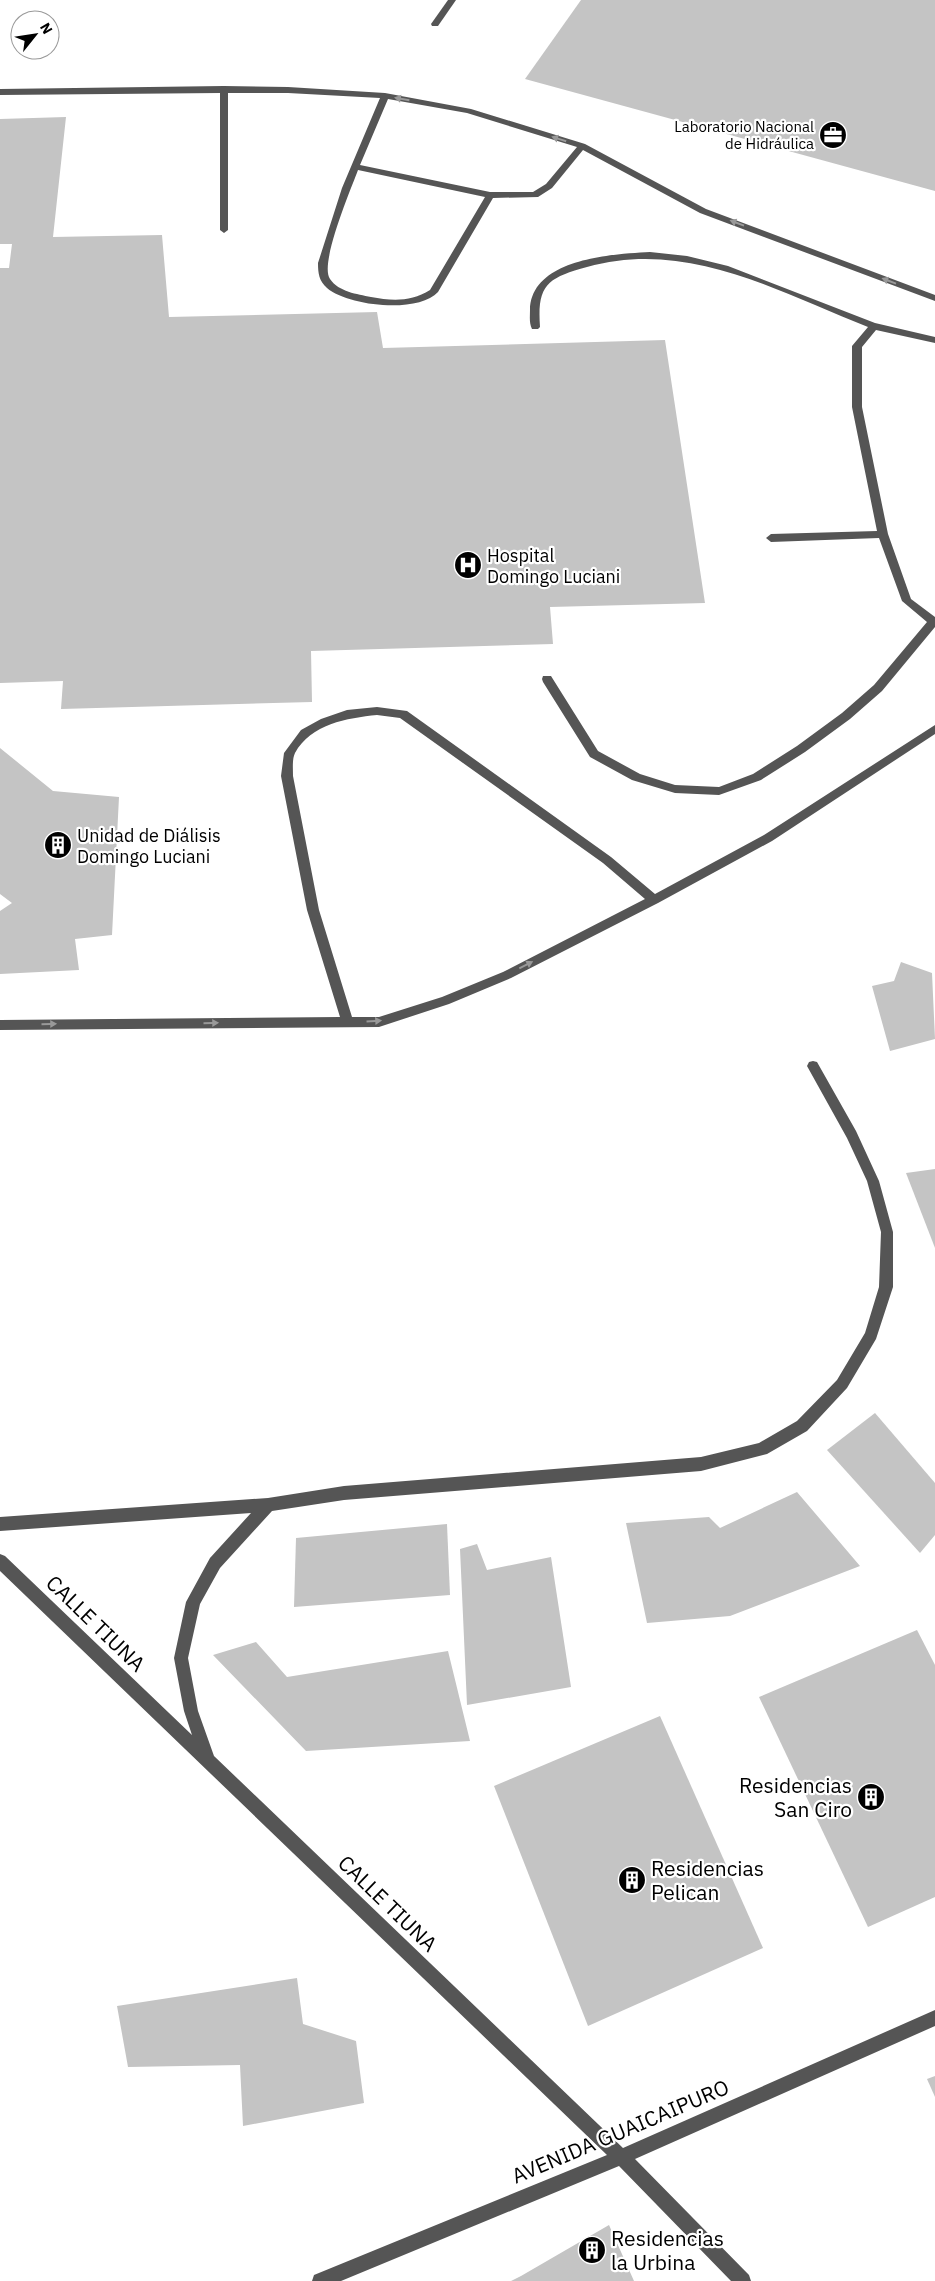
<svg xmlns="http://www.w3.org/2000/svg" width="935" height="2281" font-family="'IBM Plex Sans',sans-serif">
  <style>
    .building { fill: #c4c4c4 }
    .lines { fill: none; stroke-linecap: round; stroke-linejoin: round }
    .minor { fill: #555; fill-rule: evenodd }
    .oneway { fill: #999 }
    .labels { text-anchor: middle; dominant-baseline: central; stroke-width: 4.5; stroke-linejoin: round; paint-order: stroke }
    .far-poi-label { font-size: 15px; fill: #000; stroke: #fff; text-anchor: end }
    .poi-label { font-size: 18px; fill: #000; stroke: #fff; text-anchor: start }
    .near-street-label { font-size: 21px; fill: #000; stroke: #fff }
    .near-poi-label { font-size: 21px; fill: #000; stroke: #fff; text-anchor: start }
  </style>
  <rect width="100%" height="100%" fill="#fff"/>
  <g class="building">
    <path d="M581 0H935V191L525 79Z"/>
    <path d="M66 117 53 237 162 235 169 317 377 312 383 348 665 340 705 603 550 607 553 644 311 651 312 702 61 709 63 681 0 683V268H9L12 244H0V119Z"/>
    <path d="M0 748 53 791 119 797 112 935 75 939 79 970 0 974V911L12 903 0 894Z"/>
    <path d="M901 962 932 973 935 1039 890 1051 872 986 894 981Z"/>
    <path d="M935 1169V1248L906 1173Z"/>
    <path d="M875 1413 935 1483V1535L920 1553 827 1450Z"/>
    <path d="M797 1492 860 1566 730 1616 647 1623 626 1523 709 1517 720 1528Z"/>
    <path d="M447 1524 450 1595 294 1607 296 1538Z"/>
    <path d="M477 1544 487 1570 551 1557 571 1687 467 1705 460 1549Z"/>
    <path d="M917 1630 935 1665V1897L868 1927 759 1697Z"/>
    <path d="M256 1642 287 1677 448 1651 470 1741 306 1751 213 1655Z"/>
    <path d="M660 1716 763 1948 588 2026 494 1786Z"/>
    <path d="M297 1978 303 2024 356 2041 364 2103 243 2126 240 2065 128 2067 117 2006Z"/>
    <path d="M935 2076V2097L927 2079Z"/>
    <path d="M609 2225 634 2281H511L521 2276Z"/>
  </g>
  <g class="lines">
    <g class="minor">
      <path d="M448 0H456L438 26H432L431 24Z"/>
      <path d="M224 86 288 87 385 93 471 109 585 144 706 209 935 295V301L700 213 583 150 552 188 538 197 493 198 438 292C418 314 348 306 327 288 319 281 318 273 318 263L342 188 380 98 288 93H228V230L224 233 220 230V93L0 95V89ZM388 99 467 113 577 147 546 184 533 192H490L360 165ZM358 170 485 197 430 290C411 302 392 301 371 297 357 294 339 292 330 279 319 264 351 189 358 170Z"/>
      <path d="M650 252 687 256 728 266 875 323 935 337V343L876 330 862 347V407L888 534 911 599 935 617V627L882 691 850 719 805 752 761 780 719 795 675 793 632 780 590 757 543 682 542 679 543 676H551L598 751 640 774 675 785 719 787 753 774 797 746 842 713 874 685 927 622 902 601 879 538 771 542 766 538 771 534 877 531 852 407V346L868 327C777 291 687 239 587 267 547 278 537 285 540 327L538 329H532C529 323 530 317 530 310 531 259 611 254 650 252Z"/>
      <path d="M377 707 407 711 611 857 655 894 764 835 935 725V734L772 841 658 903 511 978 449 1004 379 1027 0 1030V1020L340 1017 307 910 281 776 284 753 301 730 321 719 347 710ZM377 715 400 718 603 863 645 899 503 972 442 997 379 1017H352L319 910 293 776C293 769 292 759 295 753 311 724 347 718 377 715Z"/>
      <path d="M813 1061 817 1062 856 1131 879 1181 893 1232V1287L876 1339 847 1388 807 1431 767 1454 701 1471 344 1500 272 1511 220 1568 200 1604 188 1658 198 1711 214 1756 623 2148 935 2010V2026L635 2159 749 2275 751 2281H731L619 2166 341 2281H312L314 2275 607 2155 0 1571V1554L5 1556 192 1735 184 1711 174 1658 186 1602 210 1558 251 1513 0 1531V1517L268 1498 344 1486 701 1457 759 1443 797 1421 837 1380 865 1333 879 1287 881 1232 867 1181 847 1138 807 1066 809 1062Z"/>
    </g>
  </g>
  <defs><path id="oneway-solid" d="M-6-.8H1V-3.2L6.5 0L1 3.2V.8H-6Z" transform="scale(1.25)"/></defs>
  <g class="oneway">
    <use href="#oneway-solid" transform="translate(402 99) rotate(-170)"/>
    <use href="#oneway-solid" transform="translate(559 139) rotate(-163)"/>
    <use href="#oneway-solid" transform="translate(737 223) rotate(-159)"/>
    <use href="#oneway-solid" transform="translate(889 281) rotate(-159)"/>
    <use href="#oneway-solid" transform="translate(526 965) rotate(-27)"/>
    <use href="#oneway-solid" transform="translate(374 1021) rotate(-4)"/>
    <use href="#oneway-solid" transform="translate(211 1023) rotate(-1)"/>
    <use href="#oneway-solid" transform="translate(49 1024) rotate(-1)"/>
  </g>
  <defs>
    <g id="office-disc" transform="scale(1.4375)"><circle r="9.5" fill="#000" stroke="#fff"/><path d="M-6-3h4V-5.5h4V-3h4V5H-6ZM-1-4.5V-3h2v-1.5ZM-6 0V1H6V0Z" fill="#fff"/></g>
    <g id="hospital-disc" transform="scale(1.4375)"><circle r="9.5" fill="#000" stroke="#fff"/><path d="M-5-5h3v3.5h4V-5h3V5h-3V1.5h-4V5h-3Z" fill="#fff"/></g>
    <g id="building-disc" transform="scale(1.4375)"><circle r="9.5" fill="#000" stroke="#fff"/><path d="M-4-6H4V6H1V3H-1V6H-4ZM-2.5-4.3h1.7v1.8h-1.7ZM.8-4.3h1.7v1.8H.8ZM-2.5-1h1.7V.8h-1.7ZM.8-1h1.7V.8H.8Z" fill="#fff"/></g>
  </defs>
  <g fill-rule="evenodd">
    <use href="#office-disc" x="833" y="135"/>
    <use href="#hospital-disc" x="468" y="565"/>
    <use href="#building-disc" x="58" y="845"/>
    <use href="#building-disc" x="871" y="1797"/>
    <use href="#building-disc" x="632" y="1880"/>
    <use href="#building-disc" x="592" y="2250"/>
  </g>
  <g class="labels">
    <g class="far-poi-label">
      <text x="814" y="126">Laboratorio Nacional<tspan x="814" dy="17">de Hidráulica</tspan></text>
    </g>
    <g class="poi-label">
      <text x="487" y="555">Hospital<tspan x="487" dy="21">Domingo Luciani</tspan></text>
      <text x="77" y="835">Unidad de Diálisis<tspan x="77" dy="21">Domingo Luciani</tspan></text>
    </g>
    <g class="near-street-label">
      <text transform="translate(96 1623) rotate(44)">CALLE TIUNA</text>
      <text transform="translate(388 1903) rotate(44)">CALLE TIUNA</text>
      <text transform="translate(620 2131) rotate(-23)">AVENIDA GUAICAIPURO</text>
    </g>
    <g class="near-poi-label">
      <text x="852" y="1785" text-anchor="end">Residencias<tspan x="852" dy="24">San Ciro</tspan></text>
      <text x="651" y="1868">Residencias<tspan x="651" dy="24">Pelican</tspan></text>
      <text x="611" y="2238">Residencias<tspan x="611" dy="24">la Urbina</tspan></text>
    </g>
  </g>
  <g transform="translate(35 35) rotate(60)"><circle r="24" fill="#ffffff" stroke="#999999"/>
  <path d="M0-4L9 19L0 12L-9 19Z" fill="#000000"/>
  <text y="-8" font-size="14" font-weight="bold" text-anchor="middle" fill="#000000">N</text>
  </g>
</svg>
